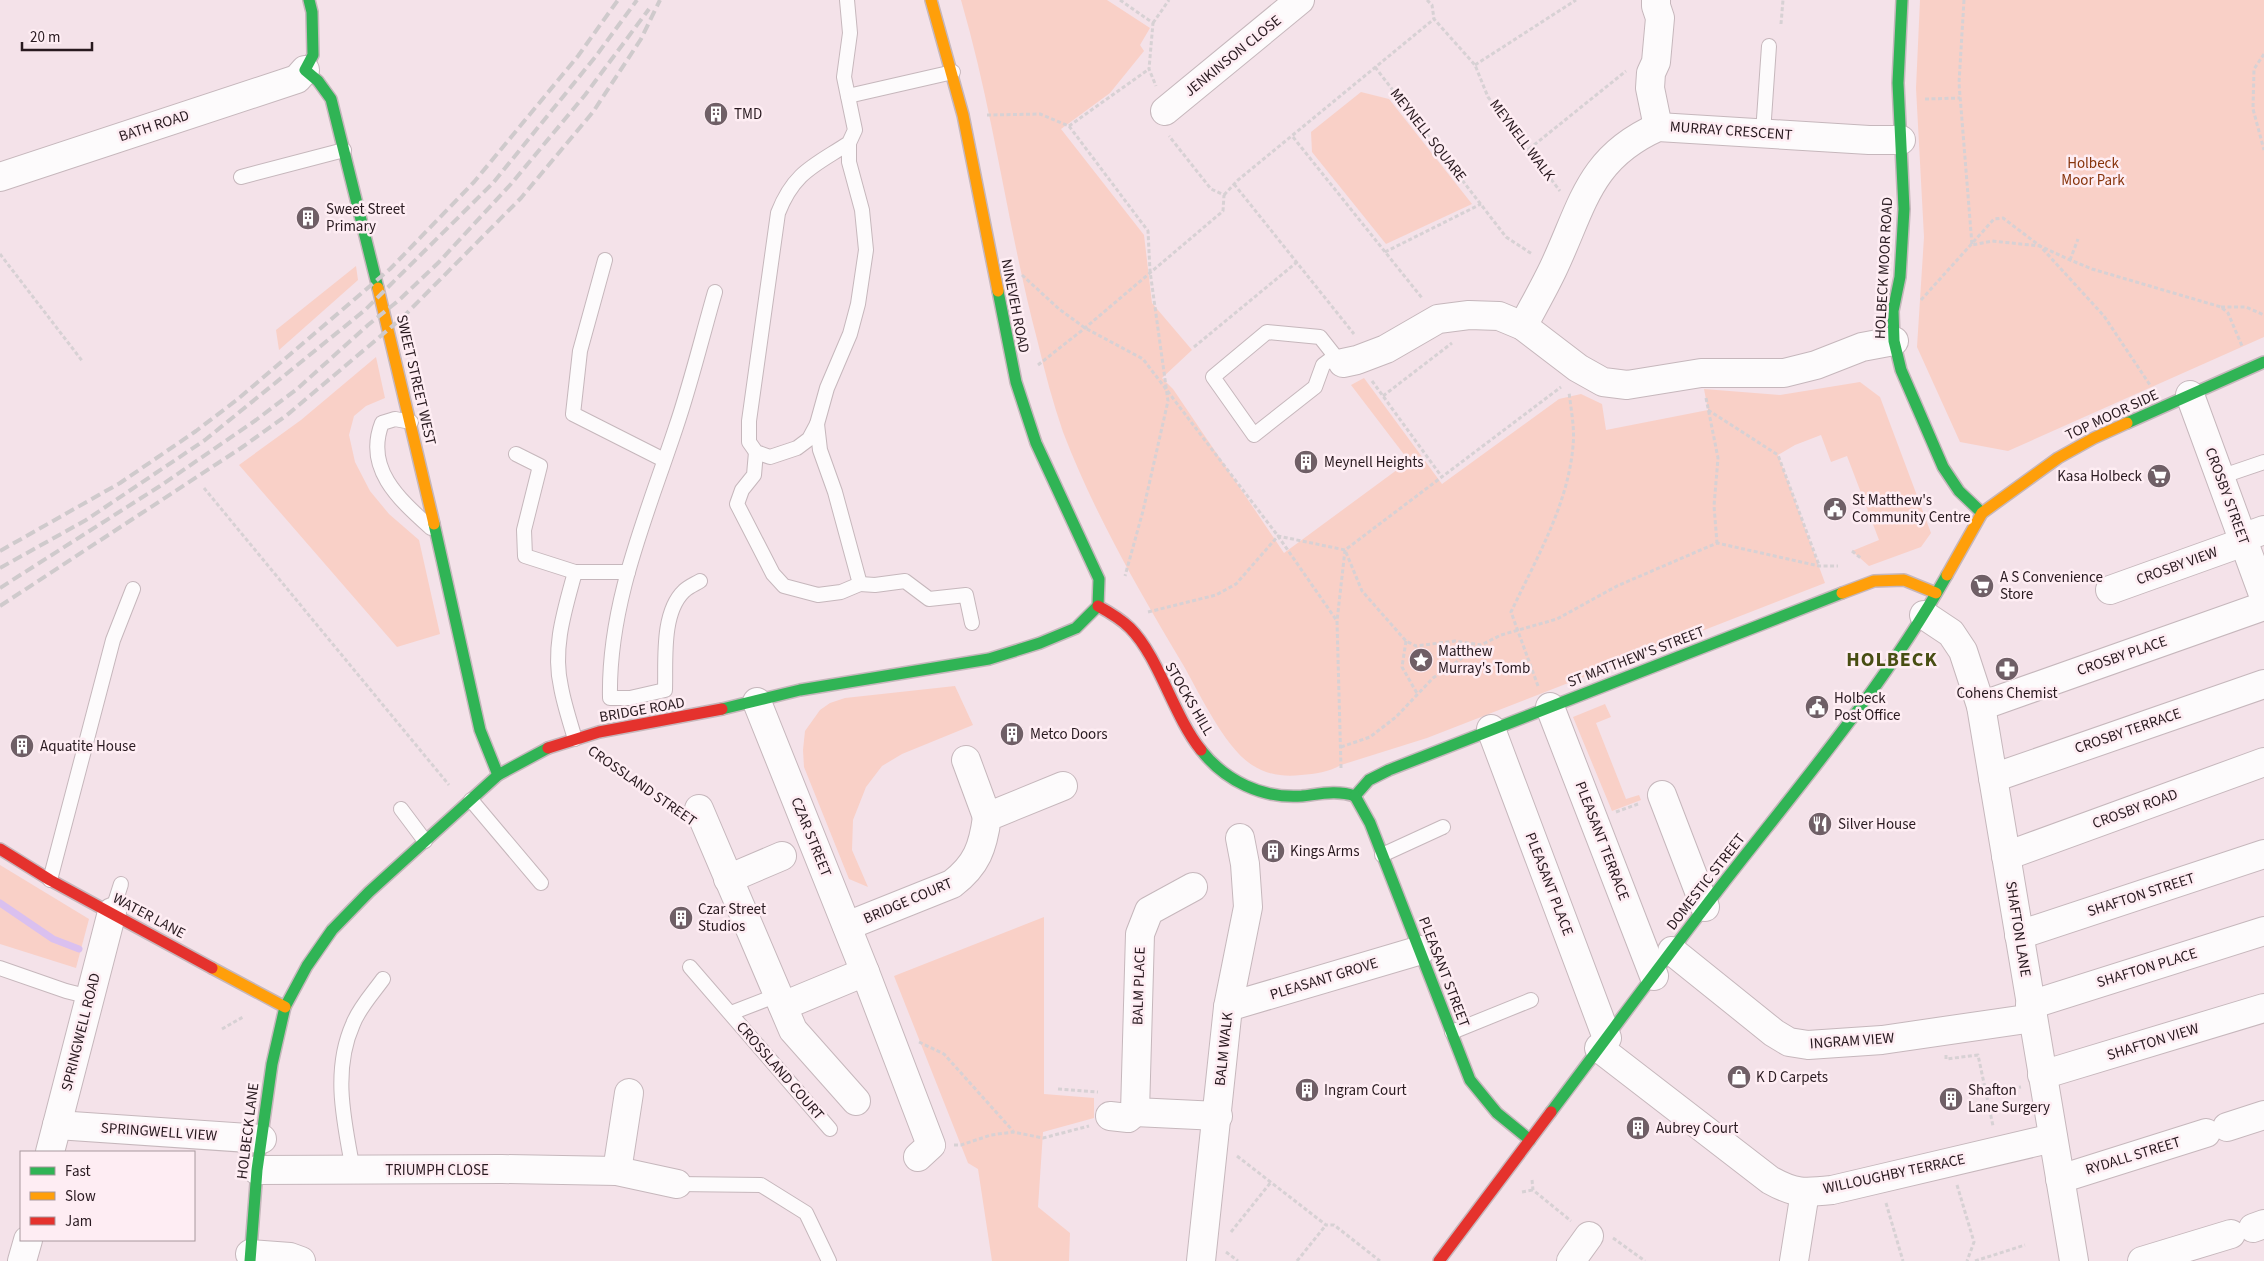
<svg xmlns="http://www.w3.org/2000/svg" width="2264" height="1261" font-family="'Source Sans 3',sans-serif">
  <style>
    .green { fill: #f9d0c7 }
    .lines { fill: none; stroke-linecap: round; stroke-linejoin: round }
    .stream { stroke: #dac0ef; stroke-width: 7 }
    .lane-casing { stroke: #c6b7bc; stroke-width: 16 }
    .street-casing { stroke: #c6b7bc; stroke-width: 30 }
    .fast-casing { stroke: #c6b7bc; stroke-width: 14 }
    .slow-casing { stroke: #c6b7bc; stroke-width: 14 }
    .jam-casing { stroke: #c6b7bc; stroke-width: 14 }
    .path { stroke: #d7d1d4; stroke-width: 3; stroke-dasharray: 4 2.5; stroke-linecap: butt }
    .lane { stroke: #fdfbfc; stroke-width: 14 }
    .street { stroke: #fdfbfc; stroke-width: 28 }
    .fast { stroke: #30b455; stroke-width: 11 }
    .slow { stroke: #ff9f0a; stroke-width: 11 }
    .jam { stroke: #e5322d; stroke-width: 11 }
    .rail { stroke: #cfcacc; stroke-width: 4; stroke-dasharray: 10 5; stroke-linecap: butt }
    .labels { text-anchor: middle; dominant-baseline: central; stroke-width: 5; stroke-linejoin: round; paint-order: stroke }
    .street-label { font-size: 15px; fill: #28191f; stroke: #feedf3 }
    .poi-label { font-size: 15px; fill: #28191f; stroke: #feedf3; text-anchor: start }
    .park-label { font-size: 15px; fill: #87340c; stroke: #feedf3 }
    .district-label { font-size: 20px; font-weight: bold; letter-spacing: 1px; fill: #484e13; stroke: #feedf3 }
  </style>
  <rect width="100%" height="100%" fill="#f4e2e9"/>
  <g class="green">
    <path d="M961 0H1107L1150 28 1140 45 1144 51 1110 93 1061 129 1144 235 1152 303 1192 350 1162 378 1173 389 1284 553 1409 461 1351 385 1364 378 1442 484 1559 399 1581 394 1602 404 1606 430 1708 410 1704 389 1780 395 1860 382 1880 397 1931 533 1921 547 1869 566 1852 551 1879 540 1847 456 1831 462 1821 435 1795 445 1778 455 1825 583 1427 738 1341 765C1328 772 1316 774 1301 775 1285 777 1267 775 1252 765 1224 747 1199 692 1182 663 1138 589 1094 513 1063 432 1053 403 1045 373 1038 343 1008 230 994 113 961 0Z"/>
    <path d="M1920 0H2264V337L2008 451 1960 442 1917 347 1924 237 1916 88Z"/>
    <path d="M1361 92 1389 99 1472 204 1386 244 1312 152 1311 132Z"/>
    <path d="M356 266 358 280 279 350 276 330Z"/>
    <path d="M376 357 385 398 366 406 354 416 349 435 355 462 370 491 389 514 419 540 440 634 397 647 239 465 301 420Z"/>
    <path d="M955 686 973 725 902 754 882 766 866 787 853 820 852 850 868 887 849 879 804 767 803 750 805 731 820 710 830 703 845 698Z"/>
    <path d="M1605 704 1611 717 1596 723 1626 799 1639 795 1641 800 1612 811 1573 717Z"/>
    <path d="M0 865 89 919 76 968 0 944Z"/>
    <path d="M1044 917V1094L1094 1098V1118L1043 1132 1038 1207 1070 1233 1069 1261H992L978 1169 968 1163 894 976Z"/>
  </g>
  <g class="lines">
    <path class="stream" d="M0 903 53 939 79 949"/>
    <g class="lane-casing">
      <g id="lane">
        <path d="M847 0 850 33 844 77 855 130 849 143V162L862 210 866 250 858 304 850 334 827 388 817 424 809 439 797 448 770 457 756 452 749 442V421L778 213C794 172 814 166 849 143"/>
        <path d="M848 96 953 72"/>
        <path d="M1763 133 1769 46"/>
        <path d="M241 177 344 150"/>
        <path d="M605 260 580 351 573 414 664 460"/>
        <path d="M1335 356 1323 365 1315 387 1254 435 1213 377 1267 332 1320 337 1335 356 1343 363"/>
        <path d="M411 422 395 419 382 423C364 469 400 500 431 528"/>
        <path d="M756 452 754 475 742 490 737 504 773 574 784 586 818 595 841 592 860 584 835 492 820 450 817 424"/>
        <path d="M516 454 540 466 524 530 525 556 575 572H628"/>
        <path d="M2220 477 2264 462"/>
        <path d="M700 581C695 584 688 587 684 591 661 613 666 661 665 690L630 698H610C608 603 647 515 676 427 691 383 702 337 715 292"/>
        <path d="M860 584 875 585 905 581 929 599 966 595 972 623"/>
        <path d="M575 739C570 722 564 704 561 687 552 648 565 609 575 572"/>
        <path d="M471 800 541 883"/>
        <path d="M401 809 425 841"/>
        <path d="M1382 855 1443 827"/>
        <path d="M50 880 113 640 133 589"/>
        <path d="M112 912 121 884"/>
        <path d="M690 967 830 1129"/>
        <path d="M0 968 66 991 90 997"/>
        <path d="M731 1013 778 995"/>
        <path d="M1452 1032 1531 1000"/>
        <path d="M353 1170C344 1121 332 1071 353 1024 359 1008 373 993 383 979"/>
        <path d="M677 1184 761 1185 806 1213 829 1261"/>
      </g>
    </g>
    <g class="street-casing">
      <g id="street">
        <path d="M1656 0V6L1660 18 1656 62 1651 73 1650 88 1658 127"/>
        <path d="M1165 111 1300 0"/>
        <path d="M0 177 297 79 305 70"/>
        <path d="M1523 326C1533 307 1544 288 1553 269 1583 206 1588 158 1658 127L1869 140H1901"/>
        <path d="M1343 363 1357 360 1386 349 1438 319 1469 315 1499 316 1523 326 1578 368 1603 382 1627 385 1701 373H1784L1816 365 1862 347 1894 341"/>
        <path d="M2190 395 2264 597"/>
        <path d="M2242 538 2264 530"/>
        <path d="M2110 590 2244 542"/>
        <path d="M1924 615 1951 633 1963 651 1981 706 2074 1261"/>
        <path d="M757 702 865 972 931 1145 918 1157"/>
        <path d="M1981 706 2264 606"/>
        <path d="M1550 707 1654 976"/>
        <path d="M1491 729 1607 1038"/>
        <path d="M966 760 987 817"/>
        <path d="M1993 778 2264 684"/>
        <path d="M1662 795 1705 907"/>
        <path d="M699 809 793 1030 856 1101"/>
        <path d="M2006 856 2264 762"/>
        <path d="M728 879 782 856"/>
        <path d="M1193 887 1149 911 1140 934 1135 1112 1218 1116"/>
        <path d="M847 926 952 884C977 865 983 847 987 817L1063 786"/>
        <path d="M2019 935 2264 854"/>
        <path d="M1672 951 1774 1033 1789 1042 1808 1045 1882 1040 2033 1018"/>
        <path d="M2030 1005 2264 931"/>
        <path d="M783 1006 865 972"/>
        <path d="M1228 1007 1421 950"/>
        <path d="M1599 1048 1770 1180C1795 1194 1804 1193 1832 1190L2053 1138"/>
        <path d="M2042 1075 2264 1008"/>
        <path d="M1110 1116 1128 1118 1135 1112"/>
        <path d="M57 1125 262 1139"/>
        <path d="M2227 1127 2264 1115"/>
        <path d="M50 1152 112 912"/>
        <path d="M257 1170 502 1169 617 1171 677 1184"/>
        <path d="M617 1171 629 1093"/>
        <path d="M2060 1179 2206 1133"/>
        <path d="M2253 1228 2264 1224"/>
        <path d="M250 1254 290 1257 301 1261"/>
        <path d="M22 1261 28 1240"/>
        <path d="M1201 1261 1228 1007 1248 907 1245 864 1240 838"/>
        <path d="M1571 1261 1589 1236"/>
        <path d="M1794 1261 1805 1192"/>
        <path d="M2142 1261 2231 1234"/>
      </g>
    </g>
    <g class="fast-casing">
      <g id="fast">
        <path d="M309 0 312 12 313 55 305 70 318 81 331 99 378 288"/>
        <path d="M1902 0 1898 83 1904 209 1900 277 1893 311 1894 341 1901 370 1943 467 1959 491 1982 513"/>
        <path d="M998 291 1016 382 1036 443 1099 579 1098 606"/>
        <path d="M2127 423 2264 362"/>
        <path d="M434 524 480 730 498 775"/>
        <path d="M722 709 800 690 989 659 1040 643 1076 628 1098 606"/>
        <path d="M1201 750C1225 781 1263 799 1302 796 1320 794 1337 790 1355 796"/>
        <path d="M1355 796 1369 780 1389 770 1842 593"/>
        <path d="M1355 796 1370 823 1470 1080 1497 1113 1530 1140"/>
        <path d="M1551 1112C1613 1030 1673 947 1736 867 1810 773 1888 679 1947 575"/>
        <path d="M250 1261 257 1170 272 1064 285 1007 307 966 332 930 369 892 498 775 548 748"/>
      </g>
    </g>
    <g class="slow-casing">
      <g id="slow">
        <path d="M931 0 963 115 998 291"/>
        <path d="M378 288 434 524"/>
        <path d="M1947 575 1982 513 2058 458 2094 438 2127 423"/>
        <path d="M1842 593 1874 581 1904 580 1936 593"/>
        <path d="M212 968 285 1007"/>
      </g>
    </g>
    <g class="jam-casing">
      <g id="jam">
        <path d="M1098 606C1109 612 1121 619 1130 628 1159 657 1173 715 1201 750"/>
        <path d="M548 748 599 732 722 709"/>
        <path d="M0 849 50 880 212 968"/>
        <path d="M1439 1261 1551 1112"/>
      </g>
    </g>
    <g class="path">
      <path d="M1120 0 1153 23 1149 69 1156 86"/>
      <path d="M1427 0 1432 5 1434 19 1475 65 1488 97 1560 191"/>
      <path d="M1964 0 1959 83 1972 245 1992 241 2040 246 2104 316 2150 385"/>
      <path d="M1153 23 1169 0"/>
      <path d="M1781 24 1783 0"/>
      <path d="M2264 54 2254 69 2253 109 2264 150"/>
      <path d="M1475 65 1576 0"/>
      <path d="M1375 67 1506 237 1532 254"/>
      <path d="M1925 99 1960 98"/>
      <path d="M987 115 1040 114 1069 126 1148 231 1150 271 1168 401 1143 511 1125 576"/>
      <path d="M1069 126 1149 69"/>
      <path d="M1293 137 1422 298"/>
      <path d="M1529 149 1626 71"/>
      <path d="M1234 184 1354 334"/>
      <path d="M1224 195 1238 180 1434 19"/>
      <path d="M1385 252 1481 204"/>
      <path d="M0 254 83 362"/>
      <path d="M2070 260 2078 239"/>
      <path d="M1022 275 1059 309 1085 328 1143 359 1278 536 1337 621"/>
      <path d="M1921 300 1994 219 2003 218 2040 246 2070 260 2092 269 2221 307 2228 313 2242 346"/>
      <path d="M2221 307H2246L2264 315"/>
      <path d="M1194 347 1297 262"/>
      <path d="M1038 365 1085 328 1223 211 1224 195 1211 189 1169 136"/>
      <path d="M1372 381 1442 477"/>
      <path d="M1383 396 1452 343"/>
      <path d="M1706 398 1718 458 1714 506 1717 543"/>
      <path d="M1708 410 1778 455 1819 565"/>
      <path d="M204 488 449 785"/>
      <path d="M1852 551 1862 559"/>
      <path d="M1148 612 1216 595 1236 584 1278 536 1345 550 1362 591 1406 641 1416 646 1455 641 1481 645 1501 635 1557 619 1617 586 1717 543 1819 566H1838"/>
      <path d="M1406 641 1402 667 1418 695"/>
      <path d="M1538 686 1511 612C1536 559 1568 505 1573 446 1575 429 1571 410 1569 392"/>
      <path d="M1341 747 1370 737 1396 717 1433 678 1481 645"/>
      <path d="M602 759 675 809"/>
      <path d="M1341 768 1337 621 1345 550 1561 387"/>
      <path d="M1616 812 1638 804"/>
      <path d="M222 1029 243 1017"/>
      <path d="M919 1042 944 1054 1013 1131"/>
      <path d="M1946 1055V1059L1978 1055 1993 1126"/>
      <path d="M1058 1089 1098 1092"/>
      <path d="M1987 1093 2021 1087"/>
      <path d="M954 1145H961L991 1135 1013 1132 1043 1138 1089 1126"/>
      <path d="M1237 1156 1326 1225H1334L1380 1261"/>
      <path d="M1532 1180 1533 1190 1571 1221"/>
      <path d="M1957 1185 1974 1242 1967 1261"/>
      <path d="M1522 1192 1533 1190"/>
      <path d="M1886 1203 1903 1261"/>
      <path d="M1231 1232 1271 1182"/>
      <path d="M1613 1238 1645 1261"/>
      <path d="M1226 1252 1238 1261"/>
      <path d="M1297 1261 1326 1225"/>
      <path d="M1975 1261 2025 1245"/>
    </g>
    <use href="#lane" class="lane"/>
    <use href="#street" class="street"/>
    <use href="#fast" class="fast"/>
    <use href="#slow" class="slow"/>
    <use href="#jam" class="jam"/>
    <g class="rail">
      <path d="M0 551 120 483 196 431 238 399 390 269 474 182 578 56 618 0"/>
      <path d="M0 568 86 520 205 440 365 310 493 183 596 56 637 0"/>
      <path d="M0 588 160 486 256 420 297 389 368 325 398 301 439 262 511 184 585 95 649 9"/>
      <path d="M0 606 241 448 287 415 402 318 521 198 593 112 641 39 660 0"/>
    </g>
  </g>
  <defs>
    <g id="building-disc" transform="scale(1.25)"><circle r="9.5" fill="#6f5f66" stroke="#feedf3"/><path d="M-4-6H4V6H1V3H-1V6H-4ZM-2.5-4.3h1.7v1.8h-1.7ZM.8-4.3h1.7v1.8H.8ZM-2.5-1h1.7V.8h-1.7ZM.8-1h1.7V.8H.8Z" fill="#fff"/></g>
    <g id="supermarket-disc" transform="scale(1.25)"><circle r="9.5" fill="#6f5f66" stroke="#feedf3"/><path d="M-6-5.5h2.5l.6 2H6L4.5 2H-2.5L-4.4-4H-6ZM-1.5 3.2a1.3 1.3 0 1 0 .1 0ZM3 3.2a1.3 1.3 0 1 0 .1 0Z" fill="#fff"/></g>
    <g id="civic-disc" transform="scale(1.25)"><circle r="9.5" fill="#6f5f66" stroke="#feedf3"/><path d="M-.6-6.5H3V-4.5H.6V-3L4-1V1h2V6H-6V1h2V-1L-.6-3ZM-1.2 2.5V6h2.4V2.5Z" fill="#fff"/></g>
    <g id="sight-disc" transform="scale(1.25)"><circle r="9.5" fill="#6f5f66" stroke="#feedf3"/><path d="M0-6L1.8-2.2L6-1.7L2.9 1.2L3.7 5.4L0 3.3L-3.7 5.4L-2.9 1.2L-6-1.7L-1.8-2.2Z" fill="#fff"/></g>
    <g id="pharmacy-disc" transform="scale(1.25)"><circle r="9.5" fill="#6f5f66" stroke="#feedf3"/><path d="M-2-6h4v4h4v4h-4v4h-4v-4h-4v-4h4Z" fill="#fff"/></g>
    <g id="restaurant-disc" transform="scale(1.25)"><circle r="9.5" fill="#6f5f66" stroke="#feedf3"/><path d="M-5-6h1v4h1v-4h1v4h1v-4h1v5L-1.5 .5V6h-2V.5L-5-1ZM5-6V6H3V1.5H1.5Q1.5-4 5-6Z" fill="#fff"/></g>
    <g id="shop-disc" transform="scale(1.25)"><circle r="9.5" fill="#6f5f66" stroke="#feedf3"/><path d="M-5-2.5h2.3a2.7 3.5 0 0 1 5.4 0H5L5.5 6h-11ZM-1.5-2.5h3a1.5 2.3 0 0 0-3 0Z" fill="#fff"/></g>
  </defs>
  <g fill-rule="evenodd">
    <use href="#building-disc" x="716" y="114"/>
    <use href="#building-disc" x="308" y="218"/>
    <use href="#building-disc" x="1306" y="462"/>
    <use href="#supermarket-disc" x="2159" y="476"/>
    <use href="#civic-disc" x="1835" y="509"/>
    <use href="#supermarket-disc" x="1982" y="586"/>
    <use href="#sight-disc" x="1421" y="660"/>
    <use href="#pharmacy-disc" x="2007" y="669"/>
    <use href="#civic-disc" x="1817" y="707"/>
    <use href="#building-disc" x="1012" y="734"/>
    <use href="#building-disc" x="22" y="746"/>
    <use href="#restaurant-disc" x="1820" y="824"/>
    <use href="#building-disc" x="1273" y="851"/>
    <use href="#building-disc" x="681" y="918"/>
    <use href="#shop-disc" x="1739" y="1077"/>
    <use href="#building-disc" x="1307" y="1090"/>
    <use href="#building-disc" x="1951" y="1099"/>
    <use href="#building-disc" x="1638" y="1128"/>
  </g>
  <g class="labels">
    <g class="street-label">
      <text transform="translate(1233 56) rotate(-39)">JENKINSON CLOSE</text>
      <text transform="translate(154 126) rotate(-18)">BATH ROAD</text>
      <text transform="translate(1731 131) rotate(4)">MURRAY CRESCENT</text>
      <text transform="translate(1428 135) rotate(52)">MEYNELL SQUARE</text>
      <text transform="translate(1522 140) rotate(53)">MEYNELL WALK</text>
      <text transform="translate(1884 268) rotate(-87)">HOLBECK MOOR ROAD</text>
      <text transform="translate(1015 306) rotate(79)">NINEVEH ROAD</text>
      <text transform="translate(416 380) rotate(77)">SWEET STREET WEST</text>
      <text transform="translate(2112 415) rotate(-25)">TOP MOOR SIDE</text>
      <text transform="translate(2227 496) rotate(70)">CROSBY STREET</text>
      <text transform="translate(2177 566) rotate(-20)">CROSBY VIEW</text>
      <text transform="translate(2122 656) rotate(-19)">CROSBY PLACE</text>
      <text transform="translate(1636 657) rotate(-21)">ST MATTHEW'S STREET</text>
      <text transform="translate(1189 699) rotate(60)">STOCKS HILL</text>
      <text transform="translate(642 710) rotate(-10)">BRIDGE ROAD</text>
      <text transform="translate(2128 731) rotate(-19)">CROSBY TERRACE</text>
      <text transform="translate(642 786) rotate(35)">CROSSLAND STREET</text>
      <text transform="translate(2135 809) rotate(-20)">CROSBY ROAD</text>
      <text transform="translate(811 837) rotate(68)">CZAR STREET</text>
      <text transform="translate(1602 841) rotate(69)">PLEASANT TERRACE</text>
      <text transform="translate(1706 882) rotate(-52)">DOMESTIC STREET</text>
      <text transform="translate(1549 884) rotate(69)">PLEASANT PLACE</text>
      <text transform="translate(2141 895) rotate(-18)">SHAFTON STREET</text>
      <text transform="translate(908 901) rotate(-23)">BRIDGE COURT</text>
      <text transform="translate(149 916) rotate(28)">WATER LANE</text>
      <text transform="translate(2018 929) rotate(81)">SHAFTON LANE</text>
      <text transform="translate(2147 968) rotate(-17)">SHAFTON PLACE</text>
      <text transform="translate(1444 972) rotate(69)">PLEASANT STREET</text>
      <text transform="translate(1324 979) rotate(-17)">PLEASANT GROVE</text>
      <text transform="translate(1139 986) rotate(-88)">BALM PLACE</text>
      <text transform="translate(81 1032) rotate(-76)">SPRINGWELL ROAD</text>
      <text transform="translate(1852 1041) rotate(-4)">INGRAM VIEW</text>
      <text transform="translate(2153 1042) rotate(-17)">SHAFTON VIEW</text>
      <text transform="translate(1224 1049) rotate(-84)">BALM WALK</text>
      <text transform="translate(780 1071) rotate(49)">CROSSLAND COURT</text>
      <text transform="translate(248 1131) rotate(-83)">HOLBECK LANE</text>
      <text transform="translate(159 1132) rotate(4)">SPRINGWELL VIEW</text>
      <text transform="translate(2133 1156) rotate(-17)">RYDALL STREET</text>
      <text x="437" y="1170">TRIUMPH CLOSE</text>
      <text transform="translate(1894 1174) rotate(-12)">WILLOUGHBY TERRACE</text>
    </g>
    <g class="poi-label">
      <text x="734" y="114">TMD</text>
      <text x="326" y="209">Sweet Street<tspan x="326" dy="17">Primary</tspan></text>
      <text x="1324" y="462">Meynell Heights</text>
      <text x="2142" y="476" text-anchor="end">Kasa Holbeck</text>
      <text x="1852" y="500">St Matthew's<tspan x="1852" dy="17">Community Centre</tspan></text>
      <text x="2000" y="577">A S Convenience<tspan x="2000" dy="17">Store</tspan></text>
      <text x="1438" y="651">Matthew<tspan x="1438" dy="17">Murray's Tomb</tspan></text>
      <text x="2007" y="693" text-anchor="middle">Cohens Chemist</text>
      <text x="1834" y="698">Holbeck<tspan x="1834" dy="17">Post Office</tspan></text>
      <text x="1030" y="734">Metco Doors</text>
      <text x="40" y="746">Aquatite House</text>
      <text x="1838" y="824">Silver House</text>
      <text x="1290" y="851">Kings Arms</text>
      <text x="698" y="909">Czar Street<tspan x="698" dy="17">Studios</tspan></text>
      <text x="1756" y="1077">K D Carpets</text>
      <text x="1324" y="1090">Ingram Court</text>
      <text x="1968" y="1090">Shafton<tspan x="1968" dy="17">Lane Surgery</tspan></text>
      <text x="1656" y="1128">Aubrey Court</text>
    </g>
    <g class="park-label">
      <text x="2093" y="163">Holbeck<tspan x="2093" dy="17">Moor Park</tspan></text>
    </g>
    <g class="district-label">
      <text x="1892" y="660">HOLBECK</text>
    </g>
  </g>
  <rect x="20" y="1151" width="175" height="90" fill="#feedf3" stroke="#a8989e"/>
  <rect x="30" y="1167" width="25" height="8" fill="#30b455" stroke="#a8989e"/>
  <text x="65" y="1176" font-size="15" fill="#28191f">Fast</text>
  <rect x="30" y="1192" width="25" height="8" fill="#ff9f0a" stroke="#a8989e"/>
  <text x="65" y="1201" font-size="15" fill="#28191f">Slow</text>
  <rect x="30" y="1217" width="25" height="8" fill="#e5322d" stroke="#a8989e"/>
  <text x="65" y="1226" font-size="15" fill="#28191f">Jam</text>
  <path d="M22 42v8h70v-8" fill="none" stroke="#28191f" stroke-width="2.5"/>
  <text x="30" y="42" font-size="15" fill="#28191f" stroke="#feedf3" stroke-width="4" paint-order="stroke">20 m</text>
</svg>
